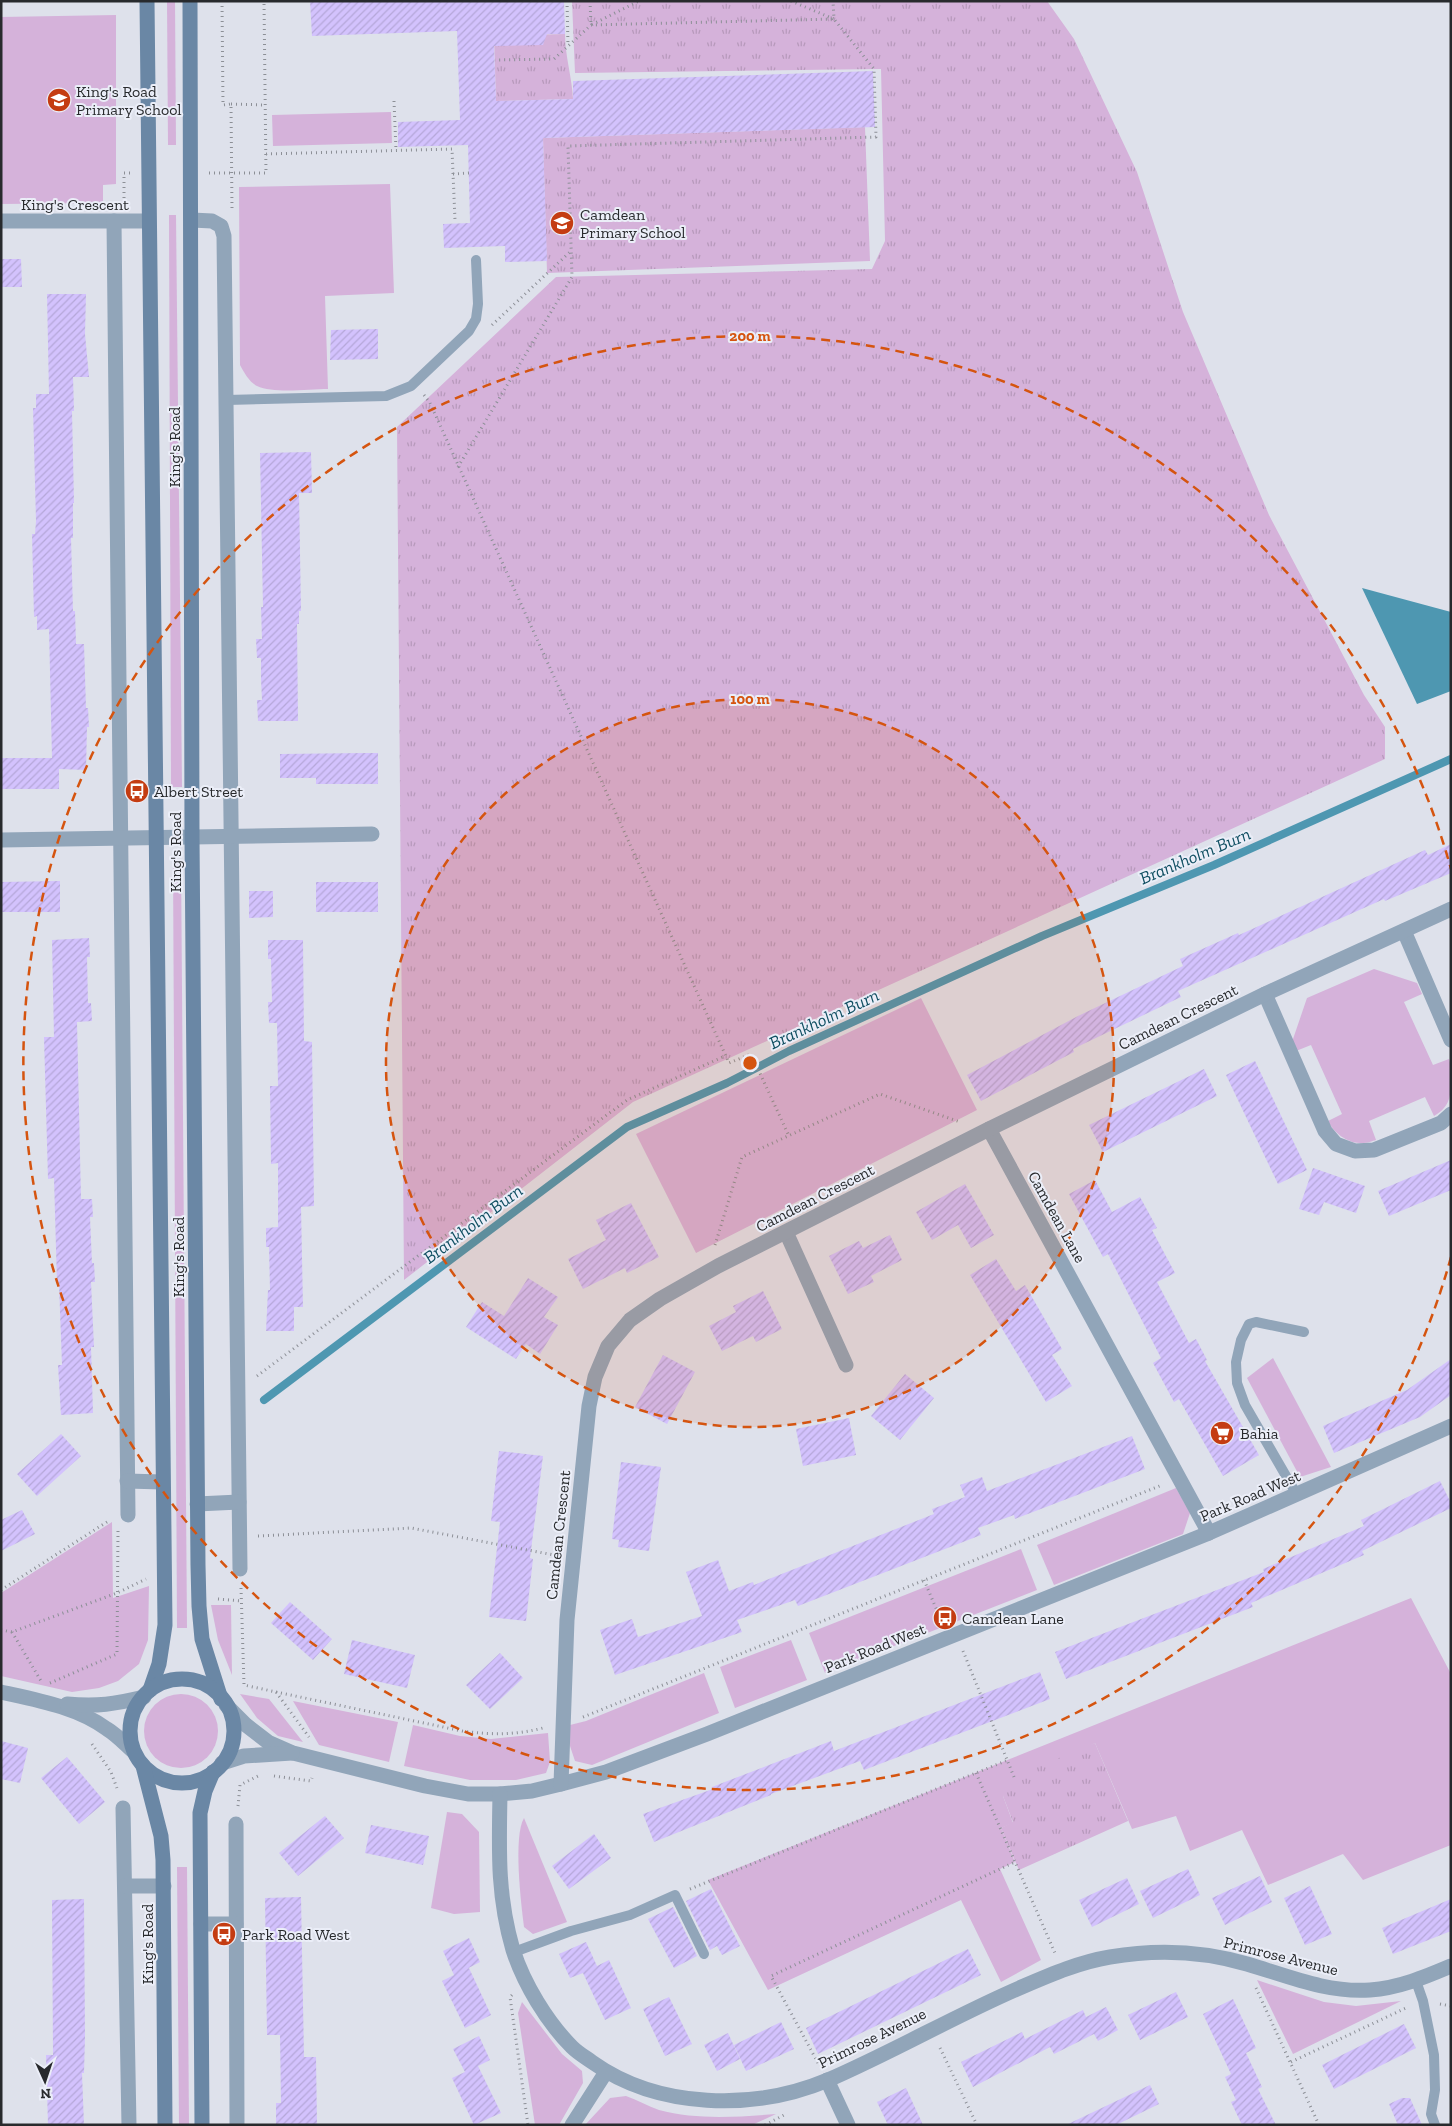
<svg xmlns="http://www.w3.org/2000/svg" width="1452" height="2126" font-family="'Zilla Slab',serif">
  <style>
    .green { fill: #d5b2da }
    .park { fill: url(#park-tufts) }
    .water { fill: #4e97b1 }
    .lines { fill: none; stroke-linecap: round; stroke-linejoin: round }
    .stream { stroke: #4e97b1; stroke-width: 8 }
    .building { fill: url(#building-hatch) }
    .path { stroke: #8c8f96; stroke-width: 3; stroke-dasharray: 1 4; stroke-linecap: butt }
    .lane { stroke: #91a5b9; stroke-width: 10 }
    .street { stroke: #91a5b9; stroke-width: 15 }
    .secondary { stroke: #6a87a5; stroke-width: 15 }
    .ring { fill: none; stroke: #d5540f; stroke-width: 2.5; stroke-dasharray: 9 6 }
    .labels { text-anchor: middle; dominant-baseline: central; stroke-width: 4; stroke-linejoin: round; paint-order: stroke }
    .poi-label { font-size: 16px; fill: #282a2d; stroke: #ebeef8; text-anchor: start }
    .street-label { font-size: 16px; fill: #282a2d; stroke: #ebeef8 }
    .water-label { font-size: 18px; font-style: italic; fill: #0f4e61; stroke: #ebeef8 }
    .centre { fill: #d5540f; stroke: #ebeef8; stroke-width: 2.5 }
    .ring-label { font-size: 15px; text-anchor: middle; font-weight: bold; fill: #d5540f; stroke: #ebeef8; stroke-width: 4; stroke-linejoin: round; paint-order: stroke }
  </style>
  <defs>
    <pattern id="park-tufts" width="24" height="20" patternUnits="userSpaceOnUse" patternTransform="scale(1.25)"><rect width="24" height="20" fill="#d5b2da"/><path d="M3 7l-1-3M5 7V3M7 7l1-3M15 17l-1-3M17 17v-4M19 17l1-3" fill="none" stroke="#b799bb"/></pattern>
    <pattern id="building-hatch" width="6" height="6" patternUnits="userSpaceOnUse" patternTransform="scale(1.25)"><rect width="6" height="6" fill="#d3c2fd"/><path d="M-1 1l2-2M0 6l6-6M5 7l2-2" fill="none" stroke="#b5a7d9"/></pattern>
  </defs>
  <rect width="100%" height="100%" fill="#dee1eb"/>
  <g class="green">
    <path d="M167 1H175L176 145H168Z"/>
    <path d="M116 15V184L103 185V203L1 204V17Z"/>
    <path d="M391 112 392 143 273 146 272 115Z"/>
    <path d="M390 184 394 293 325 296 328 389C309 389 274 394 257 386 249 382 244 372 240 365L239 187Z"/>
    <path d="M169 215H176L182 787H171Z"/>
    <path d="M173 862H181L187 1628H177Z"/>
    <path d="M1374 969 1417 983 1422 994 1404 1002 1433 1065 1449 1059C1451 1065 1451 1071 1451 1079 1451 1096 1450 1107 1434 1116L1425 1097 1369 1121 1376 1140C1372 1141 1365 1144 1360 1143 1347 1143 1333 1132 1328 1121L1342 1114 1311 1045 1296 1051 1292 1042 1307 998Z"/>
    <path d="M921 998 977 1110 696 1253 636 1134Z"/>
    <path d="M1273 1358 1331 1467 1300 1477 1247 1378Z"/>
    <path d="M1176 1488 1190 1513 1183 1534 1054 1585 1037 1545Z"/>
    <path d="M112 1522 113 1598 149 1586 148 1640 139 1664 118 1681 99 1688 72 1692 1 1676V1593Z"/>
    <path d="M1021 1549 1037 1590 825 1673 809 1633Z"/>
    <path d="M1411 1598 1451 1674V1845L1363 1880 1343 1854 1268 1885 1242 1830 1190 1851 1176 1816 1132 1829 1095 1743 1003 1796 1013 1823 1001 1828 1015 1862 1000 1869 1041 1960 1001 1982 961 1900 768 1990 708 1880Z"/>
    <path d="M211 1605H231L232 1675 218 1640Z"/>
    <path d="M791 1640 807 1680 735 1708 720 1667Z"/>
    <path d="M704 1673 719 1713 592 1765 575 1761 570 1746V1725L586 1721Z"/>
    <path d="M240 1694 269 1699 303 1742 278 1736 257 1718Z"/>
    <circle cx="181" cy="1731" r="37"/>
    <path d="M293 1701 398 1722 389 1762 319 1745Z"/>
    <path d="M413 1725 460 1736 491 1739 548 1733 550 1762 546 1773 516 1780H470L404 1766Z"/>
    <path d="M447 1812 462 1814 479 1832 480 1912 454 1914 431 1908Z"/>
    <path d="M524 1818 567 1922 533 1934 524 1927C521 1904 513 1836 524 1818Z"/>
    <path d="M177 1867H187L189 2125H179Z"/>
    <path d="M1257 1980 1324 2002 1356 2006 1401 2001 1293 2054Z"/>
    <path d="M522 2002 562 2054 582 2071 583 2083 559 2125H535L518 2013Z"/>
    <path d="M626 2096C637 2100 648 2106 659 2110 696 2120 737 2117 776 2114L752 2125H585L610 2098Z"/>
  </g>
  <g class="park">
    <path d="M572 1H1047L1074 39 1137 172 1183 312 1269 515 1364 695 1385 727V759L633 1102 404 1280 397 427 556 277 872 269 885 241 881 69 575 73Z"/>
    <path d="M565 34C565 56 572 77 573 99L496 101 494 36Z"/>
    <path d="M865 127 870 261 547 273 543 138Z"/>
    <path d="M1095 1743 1128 1821 1019 1870 1001 1828 1013 1822 1003 1796 1009 1779Z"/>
  </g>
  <path class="water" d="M1362 588 1451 612V691L1417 704Z"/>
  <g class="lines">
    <path class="stream" d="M264 1400 627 1127 727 1083 789 1051 1042 936 1214 865 1451 759"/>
  </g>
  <g class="building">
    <path d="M310 1H564L565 34H547L543 45 494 46 496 101 573 99V81L873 71 875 127 543 138 547 261 505 262V246L444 248 443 224 470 223 468 145 398 147V122L460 120 457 31 312 36Z"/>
    <path d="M1 259H21L22 287H1Z"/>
    <path d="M47 294H86L85 334 89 377H73L74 411H72L74 503H73V538H71L73 611H75L76 644H84L86 708H88L89 727H87L86 770 59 769V789H1V758H52L49 629 37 630V616L34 617 32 534H35L36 521 33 408H36V394H49Z"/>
    <path d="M378 329V359L330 360 331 330Z"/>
    <path d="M311 452 312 493H299L301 611H299V624H297L298 721H258L257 700H262L261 679V658H257L256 639H262L261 607H263L260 453Z"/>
    <path d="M365 753H378V784H316V778H280V754Z"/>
    <path d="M1451 844V873L1385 901 1384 899 1178 991 1181 997 1073 1049 1074 1052 981 1101 967 1075 1078 1016 1183 966 1180 959 1238 933 1239 935 1425 850 1428 855Z"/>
    <path d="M60 881V912H1V882Z"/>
    <rect x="316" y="882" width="62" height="30"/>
    <path d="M249 891H273V917L249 918Z"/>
    <path d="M89 938 90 957H87L88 1003H91L92 1021 77 1022 81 1199H92L93 1217H90L92 1263H94L95 1282H91L94 1347H91L93 1413 61 1415 58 1365H62L59 1283H57L54 1178 48 1179 44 1037H54L52 940Z"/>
    <path d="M268 940H303L304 1041 312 1042 314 1206 301 1207 303 1307H294V1331H266L268 1290H270L269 1247H266V1228L278 1227V1163L271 1164 270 1086H278L277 1023H269L268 1002H272L271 959H268Z"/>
    <path d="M1255 1061 1307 1170 1278 1184 1226 1075Z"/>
    <path d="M1204 1069 1217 1096 1103 1152 1089 1125Z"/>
    <path d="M1451 1160V1190L1389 1216 1378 1191Z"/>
    <path d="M1313 1168 1365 1186 1356 1213 1324 1202 1319 1215 1299 1209Z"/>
    <path d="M1095 1180 1112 1212 1140 1197 1157 1228 1152 1230 1175 1273 1157 1282 1189 1343 1196 1339 1207 1360 1205 1361 1259 1455 1223 1476 1179 1399 1174 1402 1153 1363 1161 1358 1108 1254 1103 1257 1069 1194Z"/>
    <path d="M965 1184 994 1235 971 1248 958 1225 932 1240 916 1212Z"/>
    <path d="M631 1203 659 1257 627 1273 625 1268 583 1289 568 1259 606 1240 596 1220Z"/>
    <path d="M890 1235 902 1260 871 1276 874 1282 848 1294 829 1256 859 1241 863 1248Z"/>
    <path d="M996 1259 1016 1291 1025 1285 1062 1349 1052 1355 1072 1386 1046 1402 970 1275Z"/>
    <path d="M528 1278 558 1297 544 1317 558 1325 540 1354 526 1344 516 1359 466 1327 482 1302 504 1316Z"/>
    <path d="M763 1291 782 1329 756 1342 753 1336 722 1351 709 1326 736 1312 733 1306Z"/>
    <path d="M663 1355 695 1372 667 1424 635 1407Z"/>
    <path d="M1451 1359V1395L1420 1417 1334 1453 1323 1426 1407 1390Z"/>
    <path d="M905 1374 934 1398 900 1440 871 1416Z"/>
    <path d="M849 1418 856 1455 803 1466 796 1429Z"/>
    <path d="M61 1434 81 1456 37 1496 17 1474Z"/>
    <path d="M1132 1436 1145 1469 1015 1519 1014 1515 978 1528 981 1535 798 1606 795 1600 737 1620 742 1632 615 1675 600 1630 632 1619 638 1637 702 1616 686 1572 718 1560 729 1591 753 1582 754 1585 934 1514 932 1509 965 1497 960 1485 982 1477 987 1491Z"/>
    <path d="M499 1451 543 1456 530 1558 533 1559 526 1621 489 1617 500 1522 491 1521Z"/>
    <path d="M621 1462 661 1467 649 1551 618 1547 619 1540 612 1539Z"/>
    <path d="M1440 1481 1451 1503V1508L1362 1551 1364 1555 1251 1603 1253 1607 1066 1679 1055 1652 1264 1572 1263 1569 1364 1526 1361 1520Z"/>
    <path d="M22 1510 35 1534 1 1551V1520Z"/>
    <path d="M290 1602 332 1639 313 1660 271 1623Z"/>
    <path d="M352 1640 415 1655 407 1688 344 1674Z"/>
    <path d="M500 1653 523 1678 490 1709 466 1685Z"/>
    <path d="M1040 1672 1050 1699 864 1770 860 1761 771 1794V1795L654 1842 643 1814 713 1789 712 1787 831 1741 834 1751Z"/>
    <path d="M1 1741 28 1748 20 1783 1 1779Z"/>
    <path d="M67 1757 105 1802 79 1824 41 1778Z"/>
    <path d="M325 1816 344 1838 298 1876 279 1853Z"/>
    <path d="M371 1825 429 1836 423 1865 365 1853Z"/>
    <path d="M594 1834 611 1858 569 1889 552 1866Z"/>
    <path d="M1188 1869 1200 1895 1153 1918 1140 1891Z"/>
    <path d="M1260 1876 1272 1902 1225 1925 1212 1898Z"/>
    <path d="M1127 1878 1139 1904 1092 1927 1079 1900Z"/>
    <path d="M1310 1886 1332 1934 1305 1945 1284 1898Z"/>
    <path d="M711 1889 740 1946 722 1955 717 1946 710 1950 686 1901Z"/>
    <path d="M301 1897 304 2057H316L317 2125H276V2103H281L280 2035H267L265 1898Z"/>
    <path d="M84 1899 85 2037 84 2073H82L84 2125H48L46 2055H53L52 1900Z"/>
    <path d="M1451 1899V1931L1393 1954 1382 1928Z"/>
    <path d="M673 1907 697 1956 674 1968 648 1919Z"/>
    <path d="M469 1938 480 1962 461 1972 469 1968 491 2015 465 2028 442 1981 454 1975 443 1951Z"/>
    <path d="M586 1942 597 1966 609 1960 631 2008 605 2020 583 1973 570 1978 559 1954Z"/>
    <path d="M968 1949 981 1975 818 2054 806 2028Z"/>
    <path d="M1176 1992 1188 2017 1140 2040 1128 2015Z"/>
    <path d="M669 1997 692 2044 665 2056 643 2009Z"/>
    <path d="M1233 1999 1256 2048 1246 2053 1262 2087 1258 2089 1276 2125H1242L1231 2102 1236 2100 1225 2077 1231 2074 1203 2014Z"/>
    <path d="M1106 2007 1118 2030 1098 2041 1094 2034 1054 2054 1050 2047 973 2087 961 2062 1022 2032 1025 2039 1083 2010 1086 2017Z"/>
    <path d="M781 2022 794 2049 746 2071 734 2045Z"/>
    <path d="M1404 2024 1416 2048 1334 2089 1322 2065Z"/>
    <path d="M728 2033 740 2059 717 2071 704 2045Z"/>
    <path d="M479 2036 490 2060 478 2066 501 2113 474 2125 452 2078 465 2072 453 2049Z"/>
    <path d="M1150 2085 1159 2104 1116 2125H1066Z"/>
    <path d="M906 2088 923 2125H888L877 2102Z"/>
    <path d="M1402 2098H1410L1422 2125H1398L1389 2104Z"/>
  </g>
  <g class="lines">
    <g class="path">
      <path d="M222 1 223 105 231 104 232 210"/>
      <path d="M567 1 568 45"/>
      <path d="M590 1 591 25 639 1"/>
      <path d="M791 1 834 19 833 1"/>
      <path d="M394 101 396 150"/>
      <path d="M231 104 265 105"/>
      <path d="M266 154 452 149 455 220"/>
      <path d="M209 173H266L264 1"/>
      <path d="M453 174 469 173"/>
      <path d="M124 203V173H130"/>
      <path d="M492 325 571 251"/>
      <path d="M424 395 430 403 729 1063 751 1054 789 1136"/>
      <path d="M458 467 572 277 568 146 876 137 874 69 834 19 591 25 554 59 495 60"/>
      <path d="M715 1245 742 1157 880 1094 960 1122"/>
      <path d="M257 1376 627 1100 725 1056"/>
      <path d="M258 1536 411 1528 554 1555"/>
      <path d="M924 1580 941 1620"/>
      <path d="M241 1588 244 1685 276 1692 309 1737"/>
      <path d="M1 1590 110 1520"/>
      <path d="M218 1599 242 1601"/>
      <path d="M1 1630 12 1632 117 1593 146 1579"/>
      <path d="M12 1632 41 1681"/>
      <path d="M963 1651 1014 1777"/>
      <path d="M50 1683 117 1654 118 1531"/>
      <path d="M276 1692 462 1731C491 1735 516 1735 543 1728"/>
      <path d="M583 1717 1162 1485"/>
      <path d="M92 1744 111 1772 118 1791"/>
      <path d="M976 1773 1055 1953"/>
      <path d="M274 1776 311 1781 312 1778"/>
      <path d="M238 1806 240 1785 258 1776"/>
      <path d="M690 1889 1008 1760"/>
      <path d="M1256 1988 1319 2125"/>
      <path d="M512 1995 510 1997 528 2125"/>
      <path d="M1440 2004 1451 2006"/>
      <path d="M940 2048 977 2125"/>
      <path d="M1291 2062 1408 2007"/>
      <path d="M818 2063 771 1976 1015 1862"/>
      <path d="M765 2125 784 2115"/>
    </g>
    <g class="lane">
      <path d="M227 400 386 396 411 386 469 331 476 319 478 304 476 260"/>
      <path d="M1297 1495 1245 1405 1237 1383 1236 1362 1241 1340 1249 1324 1256 1322 1304 1332"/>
      <path d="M514 1952 571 1931 630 1915 675 1895 704 1954"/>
      <path d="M1416 1981 1423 2001 1434 2055 1435 2090 1431 2114 1435 2125"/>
    </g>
    <g class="street">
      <path d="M192 220 212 221 221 226 224 236 240 1569"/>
      <path d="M1 221H148"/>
      <path d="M114 221 128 1515"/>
      <path d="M1 840 372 834"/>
      <path d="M1404 931 1451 1040"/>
      <path d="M1265 994 1325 1131 1336 1144 1355 1151 1374 1150 1441 1123 1451 1114"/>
      <path d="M989 1129 1209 1533"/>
      <path d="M786 1232 846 1365"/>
      <path d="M127 1481 162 1482"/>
      <path d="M197 1504 239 1502"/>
      <path d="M1 1692C37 1700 77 1707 107 1729 117 1735 125 1744 134 1752"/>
      <path d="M67 1704C97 1707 115 1704 144 1697"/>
      <path d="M226 1705 246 1725 268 1742 293 1753 425 1786 468 1794H500L532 1791 561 1784 606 1772 707 1734 1209 1533 1451 1426"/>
      <path d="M222 1763 244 1756 292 1753"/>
      <path d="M561 1784 567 1620 589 1406 595 1377 608 1346 630 1320 660 1299 718 1266 989 1129 1265 994 1451 909"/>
      <path d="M500 1794C499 1850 497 1895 513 1950 524 1984 547 2022 572 2047 578 2053 585 2057 592 2062 658 2109 754 2111 828 2080 895 2051 958 2014 1024 1986 1052 1974 1080 1962 1110 1957 1156 1949 1203 1951 1247 1964 1288 1976 1327 1993 1370 1990 1399 1988 1425 1977 1451 1966"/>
      <path d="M123 1808 129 2125"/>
      <path d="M236 1824 237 2125"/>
      <path d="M125 1886H164"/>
      <path d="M201 1924H236"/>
      <path d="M827 2080 848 2125"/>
      <path d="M572 2125 606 2072"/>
    </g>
    <g class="secondary">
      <path d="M147 1 165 1625 159 1664 150 1690"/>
      <path d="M190 1 192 837 198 1565 199 1606 202 1639 221 1699"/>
      <circle cx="182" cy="1731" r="52"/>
      <path d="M143 1766 161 1836 163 1860 165 2125"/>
      <path d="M202 2125 200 1813 205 1791 213 1772"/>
    </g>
  </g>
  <circle cx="750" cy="1063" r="364" fill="#d5540f" fill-opacity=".12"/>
  <g class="ring">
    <circle cx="750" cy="1063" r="364"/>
    <path d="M1451 1257A727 727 0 1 1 1451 869"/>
  </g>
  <defs>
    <g id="school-disc" transform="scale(1.25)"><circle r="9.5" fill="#c43c12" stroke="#ebeef8"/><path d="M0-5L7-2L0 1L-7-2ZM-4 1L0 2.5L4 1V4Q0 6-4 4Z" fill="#fff"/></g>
    <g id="bus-disc" transform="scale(1.25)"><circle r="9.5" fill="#c43c12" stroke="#ebeef8"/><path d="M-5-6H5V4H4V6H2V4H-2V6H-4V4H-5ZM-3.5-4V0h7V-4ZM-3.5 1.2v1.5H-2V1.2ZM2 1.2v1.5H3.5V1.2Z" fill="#fff"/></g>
    <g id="supermarket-disc" transform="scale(1.25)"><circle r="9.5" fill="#c43c12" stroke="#ebeef8"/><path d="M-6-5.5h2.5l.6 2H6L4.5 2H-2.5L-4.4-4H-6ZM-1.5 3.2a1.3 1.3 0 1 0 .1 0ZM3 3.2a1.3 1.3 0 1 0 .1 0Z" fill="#fff"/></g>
  </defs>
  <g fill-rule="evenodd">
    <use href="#school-disc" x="59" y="100"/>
    <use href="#school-disc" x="562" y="223"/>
    <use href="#bus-disc" x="137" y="791"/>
    <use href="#supermarket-disc" x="1222" y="1433"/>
    <use href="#bus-disc" x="945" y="1618"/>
    <use href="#bus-disc" x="224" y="1934"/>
  </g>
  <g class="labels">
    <g class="poi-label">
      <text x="76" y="91">King's Road<tspan x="76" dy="18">Primary School</tspan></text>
      <text x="580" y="214">Camdean<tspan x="580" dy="18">Primary School</tspan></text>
      <text x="154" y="791">Albert Street</text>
      <text x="1240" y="1433">Bahia</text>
      <text x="962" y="1618">Camdean Lane</text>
      <text x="242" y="1934">Park Road West</text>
    </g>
    <g class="street-label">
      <text x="75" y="204">King's Crescent</text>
      <text transform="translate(174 447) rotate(-90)">King's Road</text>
      <text transform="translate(175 852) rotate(-90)">King's Road</text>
      <text transform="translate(1178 1017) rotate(-26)">Camdean Crescent</text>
      <text transform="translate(815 1198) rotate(-27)">Camdean Crescent</text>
      <text transform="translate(1057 1217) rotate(61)">Camdean Lane</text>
      <text transform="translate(178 1257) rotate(-90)">King's Road</text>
      <text transform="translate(1250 1496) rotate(-23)">Park Road West</text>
      <text transform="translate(558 1535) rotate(-84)">Camdean Crescent</text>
      <text transform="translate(875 1648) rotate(-22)">Park Road West</text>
      <text transform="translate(147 1944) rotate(-90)">King's Road</text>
      <text transform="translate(1281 1956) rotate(14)">Primrose Avenue</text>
      <text transform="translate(872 2038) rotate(-26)">Primrose Avenue</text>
    </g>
    <g class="water-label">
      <text transform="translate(1195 856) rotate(-23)">Brankholm Burn</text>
      <text transform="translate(824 1019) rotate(-25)">Brankholm Burn</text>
      <text transform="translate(473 1224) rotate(-37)">Brankholm Burn</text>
    </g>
  </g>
  <circle cx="750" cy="1063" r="8" class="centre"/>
  <g class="ring-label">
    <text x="750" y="341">200 m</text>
    <text x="750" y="704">100 m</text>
  </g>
  <rect width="1452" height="2126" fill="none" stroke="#282a2d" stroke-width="5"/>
  <g transform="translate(45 2081) rotate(177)" stroke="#ebeef8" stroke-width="4" paint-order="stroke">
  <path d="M0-4L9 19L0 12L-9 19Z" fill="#282a2d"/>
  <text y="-8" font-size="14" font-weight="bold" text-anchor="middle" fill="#282a2d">N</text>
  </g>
</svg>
